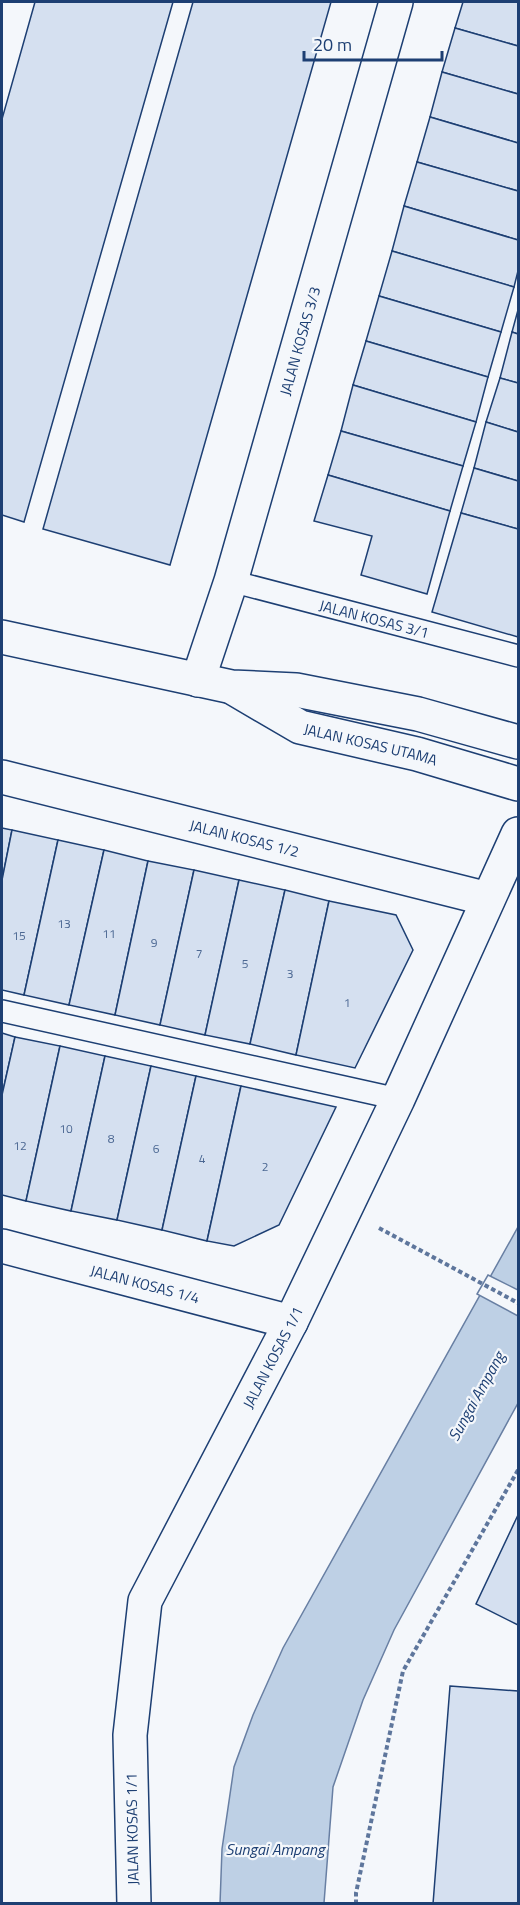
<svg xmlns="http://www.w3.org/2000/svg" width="520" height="1905" font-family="'Titillium Web',sans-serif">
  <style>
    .water { fill: #bed0e5; stroke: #687fa3; stroke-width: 1.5 }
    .pier { fill: #f4f7fb; stroke: #687fa3; stroke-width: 1.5 }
    .building { fill: #d5e0f0; stroke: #1d3f73; stroke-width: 1.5 }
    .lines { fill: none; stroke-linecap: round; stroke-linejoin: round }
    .lane-casing { stroke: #1d3f73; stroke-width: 24 }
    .street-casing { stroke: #1d3f73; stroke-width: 36 }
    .secondary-casing { stroke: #1d3f73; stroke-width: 36 }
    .path { stroke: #5e769c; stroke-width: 4; stroke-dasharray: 4.5 3; stroke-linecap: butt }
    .lane { stroke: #f4f7fb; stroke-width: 21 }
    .street { stroke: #f4f7fb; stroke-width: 33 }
    .secondary { stroke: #f4f7fb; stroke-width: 33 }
    .labels { text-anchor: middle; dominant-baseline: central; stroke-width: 4.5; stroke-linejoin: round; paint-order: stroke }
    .number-label { font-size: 12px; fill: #4b6792 }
    .street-label { font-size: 15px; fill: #1d3f73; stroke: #f4f7fb }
    .water-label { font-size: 16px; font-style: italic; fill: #1d3f73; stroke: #f4f7fb }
  </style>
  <rect width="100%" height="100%" fill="#f4f7fb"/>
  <path class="water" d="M518 1227V1403L394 1630 363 1700 333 1787 324 1903 220 1904 222 1849 234 1767 253 1715 283 1648Z"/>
  <path class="pier" d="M488 1275 518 1290V1316L477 1294Z"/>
  <g class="building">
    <path d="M35 2H173L24 522 2 515V119Z"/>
    <path d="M193 2H331L170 565 43 529Z"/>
    <path d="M463 2H518V46L455 28Z"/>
    <path d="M455 28 518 46V94L442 72Z"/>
    <path d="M442 72 518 94V143L430 117Z"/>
    <path d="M430 117 518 143V191L417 162Z"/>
    <path d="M417 162 518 191V240L404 206Z"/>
    <path d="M404 206 518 240V271L514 287 392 251Z"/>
    <path d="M392 251 514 287 501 332 379 296Z"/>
    <path d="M379 296 501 332 488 377 366 341Z"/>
    <path d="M518 310V334L512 332Z"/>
    <path d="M512 332 518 334V383L500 378Z"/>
    <path d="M366 341 488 377 476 422 353 385Z"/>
    <path d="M500 378 518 383V432L486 422Z"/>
    <path d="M353 385 476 422 463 466 341 431Z"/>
    <path d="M486 422 518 432V481L474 468Z"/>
    <path d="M341 431 463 466 450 511 328 475Z"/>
    <path d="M474 468 518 481V529L461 513Z"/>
    <path d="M328 475 450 511 427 594 361 575 372 536 314 521Z"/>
    <path d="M461 513 518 529V637L432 612Z"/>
    <path d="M2 828 12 830 2 880Z"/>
    <path d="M12 830 58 840 24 995 2 990V880Z"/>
    <path d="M58 840 104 850 69 1005 24 995Z"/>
    <path d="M104 850 148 861 115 1015 69 1005Z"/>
    <path d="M148 861 194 870 160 1025 115 1015Z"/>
    <path d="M194 870 239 880 205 1035 160 1025Z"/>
    <path d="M239 880 285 890 250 1044 205 1035Z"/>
    <path d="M285 890 329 901 296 1055 250 1044Z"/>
    <path d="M329 901 396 915 413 950 355 1068 296 1055Z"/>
    <path d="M2 1033 15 1037 2 1095Z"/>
    <path d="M15 1037 60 1046 26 1201 2 1195V1095Z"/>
    <path d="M60 1046 105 1056 71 1211 26 1201Z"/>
    <path d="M105 1056 151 1066 117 1220 71 1211Z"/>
    <path d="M151 1066 196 1076 162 1230 117 1220Z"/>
    <path d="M196 1076 241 1086 207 1241 162 1230Z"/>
    <path d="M241 1086 336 1107 279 1225 234 1246 207 1241Z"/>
    <path d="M518 1515V1625L476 1604Z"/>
    <path d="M450 1686 518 1691V1904H433Z"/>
  </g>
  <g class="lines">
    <g class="lane-casing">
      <g id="lane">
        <path id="s1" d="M231 581 518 656"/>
        <path d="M2 1011 398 1099"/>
      </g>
    </g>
    <g class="street-casing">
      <g id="street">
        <path id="s2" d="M198 680 231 581 396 2"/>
        <path id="s3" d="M2 777 488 899"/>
        <path id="s4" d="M2 1246 291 1322"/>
        <path id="s5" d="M134 1904 130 1735 145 1601 291 1322 398 1099 518 834"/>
      </g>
    </g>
    <g class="secondary-casing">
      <g id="secondary">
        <path d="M2 637 232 687 296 690 418 714 518 742"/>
        <path id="s6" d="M235 689 300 727 417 754 518 784"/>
      </g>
    </g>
    <g class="path">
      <path d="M379 1228 518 1303"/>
      <path d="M356 1904V1893L403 1671 518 1470"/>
    </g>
    <use href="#lane" class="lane"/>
    <use href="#street" class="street"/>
    <use href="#secondary" class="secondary"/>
  </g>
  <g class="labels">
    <g class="number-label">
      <text x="64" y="923">13</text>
      <text x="109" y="933">11</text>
      <text x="19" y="935">15</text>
      <text x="154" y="942">9</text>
      <text x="199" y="953">7</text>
      <text x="245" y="963">5</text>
      <text x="290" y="973">3</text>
      <text x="347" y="1002">1</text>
      <text x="66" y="1128">10</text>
      <text x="111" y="1138">8</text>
      <text x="20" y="1145">12</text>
      <text x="156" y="1148">6</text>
      <text x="202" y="1158">4</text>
      <text x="265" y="1166">2</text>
    </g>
    <g class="street-label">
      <text stroke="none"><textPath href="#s2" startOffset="354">JALAN KOSAS 3/3</textPath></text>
      <text stroke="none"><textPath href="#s1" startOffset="148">JALAN KOSAS 3/1</textPath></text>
      <text stroke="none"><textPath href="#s6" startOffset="148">JALAN KOSAS UTAMA</textPath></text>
      <text stroke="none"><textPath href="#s3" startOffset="250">JALAN KOSAS 1/2</textPath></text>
      <text stroke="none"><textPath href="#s4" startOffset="148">JALAN KOSAS 1/4</textPath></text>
      <text stroke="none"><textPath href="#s5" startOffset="579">JALAN KOSAS 1/1</textPath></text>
      <text transform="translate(132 1829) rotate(-91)">JALAN KOSAS 1/1</text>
    </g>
    <g class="water-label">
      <text transform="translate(476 1396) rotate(-61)">Sungai Ampang</text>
      <text x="275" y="1849">Sungai Ampang</text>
    </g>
  </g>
  <rect width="520" height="1905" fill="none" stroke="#1d3f73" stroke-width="6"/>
  <path d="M304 51v9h138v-9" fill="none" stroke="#1d3f73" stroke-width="3"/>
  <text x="313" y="51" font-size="18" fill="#1d3f73" stroke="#f4f7fb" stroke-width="4.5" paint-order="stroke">20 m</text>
</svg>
